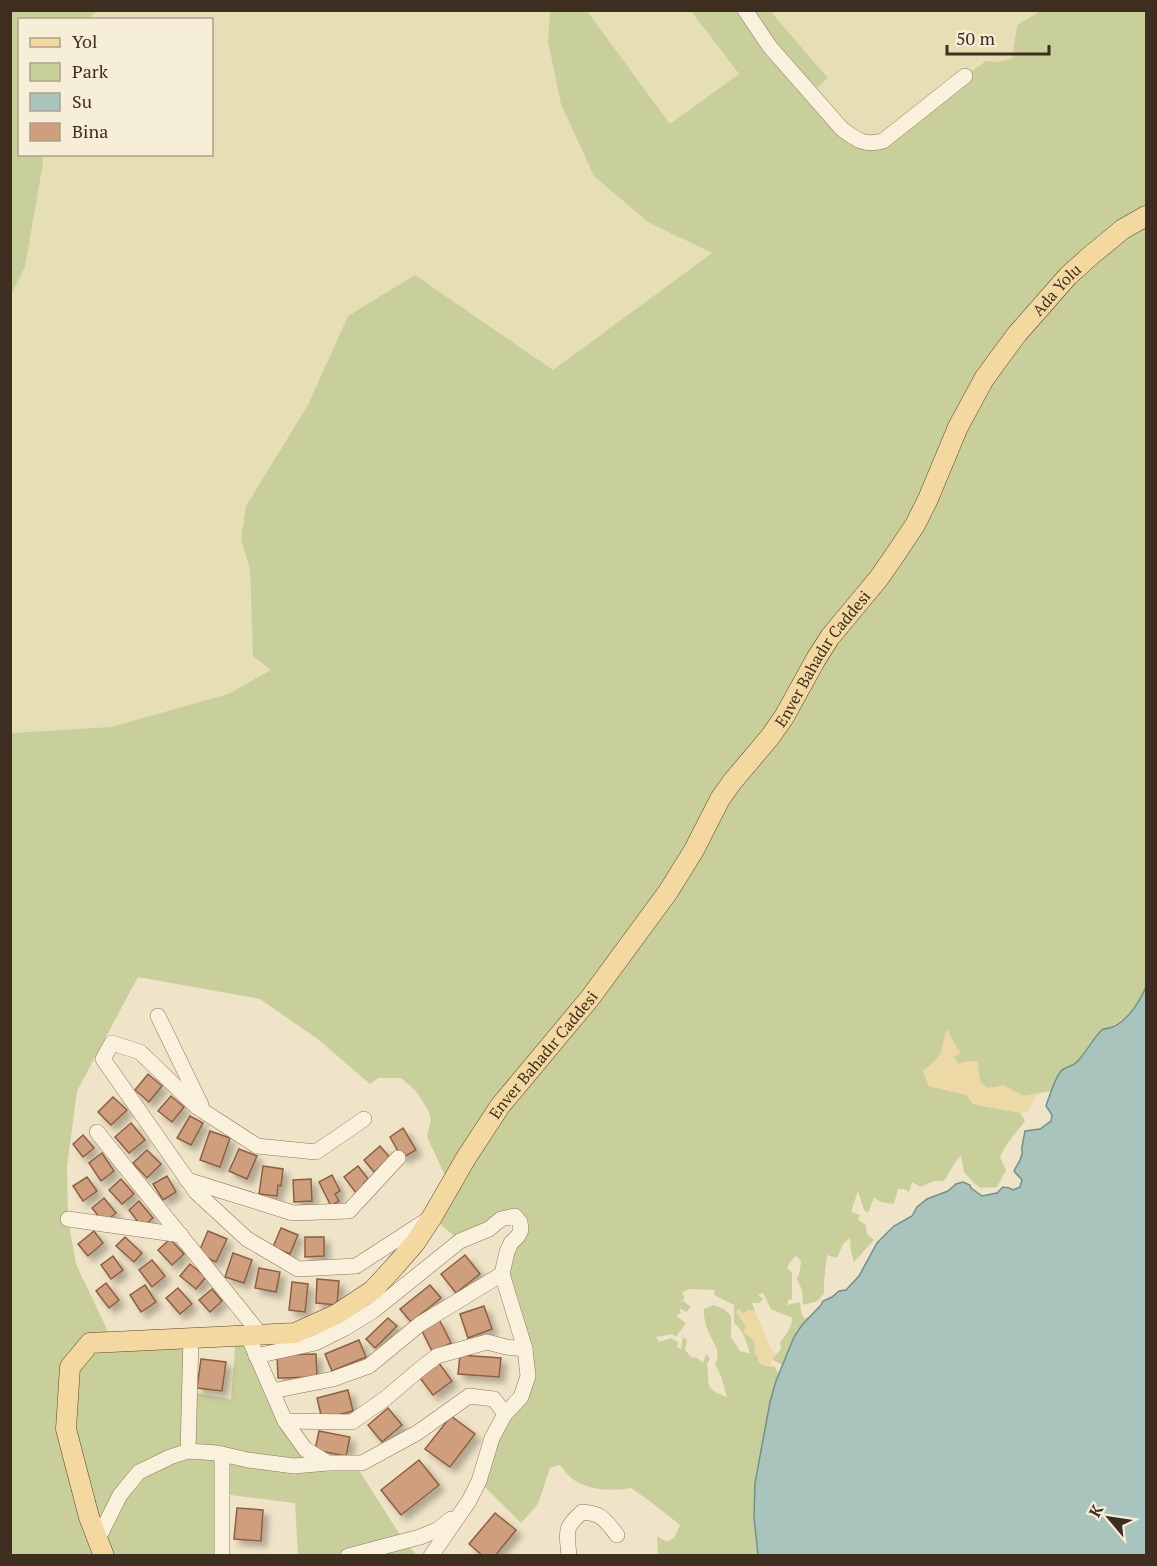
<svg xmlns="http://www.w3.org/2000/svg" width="1157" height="1566" font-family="'PT Serif',serif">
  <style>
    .farmland { fill: #e6deb5 }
    .green { fill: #c9cf9b; fill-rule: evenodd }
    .sand { fill: #ecd9a5 }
    .water { fill: #a9c4bc; stroke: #6f938a; stroke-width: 1.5 }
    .building { fill: #cf9f7d; stroke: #8d5f41; stroke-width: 1.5; filter: url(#shadow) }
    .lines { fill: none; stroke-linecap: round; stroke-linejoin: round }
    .minor-casing { stroke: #8d765c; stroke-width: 16 }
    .major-casing { stroke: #5b4430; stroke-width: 21 }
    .minor { stroke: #faf1dc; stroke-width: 15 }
    .major { stroke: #f3d9a0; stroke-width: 20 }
    .labels { text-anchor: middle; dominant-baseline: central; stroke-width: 5; stroke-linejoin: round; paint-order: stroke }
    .street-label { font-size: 16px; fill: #3d2e20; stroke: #f7eed8 }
  </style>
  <defs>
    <filter id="shadow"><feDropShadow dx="5.5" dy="5.5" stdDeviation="3" flood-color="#0004"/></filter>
  </defs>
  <rect width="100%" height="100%" fill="#f0e4c8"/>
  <g class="farmland">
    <path d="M96 10 550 11 548 41 648 222 713 252 553 370 416 276 348 316 308 405 241 540 250 569 253 655 271 670 228 694 111 727 11 733V295L25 267 43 163V155L212 154V20L89 19Z"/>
    <path d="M587 11H691L739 75 670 124Z"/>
    <path d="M771 11H1040L1017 25 1012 59 870 144 811 94 828 78 777 19Z"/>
  </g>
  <g class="green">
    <path d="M11 10 96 11 89 19 20 20V154L43 155V163L25 267 11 295Z"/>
    <path d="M550 11H587L670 124 739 74 691 11H771L777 19 828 78 811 93 870 144 986 61 996 62 1012 59 1017 25 1040 11H1146V987C1138 1003 1130 1016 1114 1025 1107 1029 1099 1032 1094 1038 1084 1048 1081 1065 1066 1067L1055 1083 1052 1091 1023 1096 1003 1085 996 1087 987 1088 980 1082 977 1061H969L959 1064 952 1057 960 1053 947 1030C944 1037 944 1043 942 1049 940 1058 930 1066 923 1071L929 1086 967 1095 973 1104 1020 1113 1025 1121 1007 1144 1000 1157 1006 1170 997 1187 981 1188 974 1183 964 1172 961 1156C953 1163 950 1173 944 1181H933L921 1187 912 1182 909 1192 905 1189H898L894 1204 881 1202 874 1198 868 1213 864 1210 858 1191 851 1212 860 1215 858 1220 866 1225 867 1234 874 1240 854 1262 851 1252 850 1238 843 1244 837 1258 827 1255 824 1281V1293L818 1301 803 1305 802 1290 797 1279 800 1271 801 1260 796 1256 790 1262 787 1268 792 1273V1300L789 1299 787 1305 800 1302 801 1311 804 1318 810 1317C796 1331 790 1347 783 1365L773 1360V1358L781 1349 780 1342C786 1334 792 1329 792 1318L771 1309 763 1293 758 1295 763 1299 759 1303H752L755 1311 749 1310 743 1314 738 1309 756 1345 758 1359 762 1365 775 1367 779 1375 770 1402 761 1454 756 1471 754 1517 758 1555H658L657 1536 667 1542 674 1538 680 1525 651 1502 631 1488C612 1491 591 1491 574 1480 568 1476 564 1470 560 1465L550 1468 538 1504 521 1523 479 1481 528 1376 502 1274 518 1236 515 1216 460 1241 432 1217 449 1184 427 1137 431 1119 428 1110 416 1091 401 1078H378L370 1084 319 1040 260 999 138 977 77 1091 67 1167 68 1219 76 1264 113 1342 191 1338 190 1392 231 1399 236 1336H248L305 1449 355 1464 404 1541 417 1555H298L295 1503 223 1494 222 1548 230 1555 11 1556V733L111 727 228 694 271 670 253 656 250 569 241 540 246 506 308 405 348 316 415 275 553 370 712 253 648 222 594 176 561 104 548 41ZM690 1289 715 1290 714 1295 734 1305V1323C743 1329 747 1343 750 1354L740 1351 731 1337V1316L724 1309 713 1305 704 1309C704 1318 705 1325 709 1333 714 1346 722 1350 715 1364L721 1376 727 1397C703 1389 710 1384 707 1364L710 1359 706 1354 703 1363 697 1358 691 1357 685 1350 687 1340 683 1337 681 1349 677 1347 678 1342 671 1338 659 1342 656 1337 672 1334 676 1337 686 1323 676 1316 681 1313 679 1308 686 1312 691 1307 682 1300 685 1298 682 1292Z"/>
  </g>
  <g class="sand">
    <path d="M947 1030 960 1054 953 1057 959 1064 969 1061H977L980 1082 987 1088 996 1087 1003 1085 1023 1096 1043 1092 1037 1096 1028 1111 1020 1113 973 1104 967 1095 929 1086 923 1071C930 1065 940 1058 942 1049 944 1042 944 1036 947 1030Z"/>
    <path d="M738 1309 743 1314 750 1310 755 1311 771 1349 776 1355 773 1358 771 1365H762L758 1362V1358L753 1351H755C754 1336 754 1341 743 1332L746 1327 736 1312Z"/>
  </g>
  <path class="water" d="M1146 987V1555H758L754 1517 755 1483 770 1402 776 1381 794 1337 802 1325 821 1305 823 1301 832 1297 839 1291 846 1290 859 1276 877 1243 894 1226 912 1216 917 1207 927 1199 948 1191 956 1184 963 1182 970 1185 971 1188 982 1196 997 1193 1003 1187 1009 1188 1013 1190 1020 1187 1022 1180 1014 1171C1016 1166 1020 1162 1021 1157 1024 1150 1021 1154 1022 1147 1023 1142 1024 1136 1025 1131L1040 1129 1051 1121 1052 1115 1046 1106C1050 1095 1054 1080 1061 1071 1066 1066 1072 1067 1077 1062 1087 1051 1092 1039 1103 1029 1123 1029 1139 1003 1146 987Z"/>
  <g class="building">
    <path d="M148 1074 162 1086 149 1102 135 1090Z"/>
    <path d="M171 1096 184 1107 172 1122 158 1111Z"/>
    <path d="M113 1097 127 1110 111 1125 98 1112Z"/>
    <path d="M190 1116 203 1123 191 1145 177 1138Z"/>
    <path d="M131 1123 145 1140 129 1153 115 1137Z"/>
    <path d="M403 1128 416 1150 402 1158 390 1137Z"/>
    <path d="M210 1131 230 1138 220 1167 200 1160Z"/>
    <path d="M83 1135 94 1148 83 1157 73 1144Z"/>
    <path d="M380 1146 390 1158 374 1172 364 1160Z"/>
    <path d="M239 1149 257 1156 247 1179 229 1171Z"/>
    <path d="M147 1150 161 1164 147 1178 133 1163Z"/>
    <path d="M102 1153 114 1171 101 1181 89 1163Z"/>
    <path d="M263 1166 283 1169 281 1186 278 1185 277 1196 259 1194Z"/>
    <path d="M358 1166 368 1179 364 1183 367 1187 357 1194 344 1177Z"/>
    <path d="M332 1175 340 1191 335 1194 339 1201 331 1206 319 1182Z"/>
    <path d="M167 1176 176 1192 163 1200 153 1184Z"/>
    <path d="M87 1177 97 1191 83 1201 73 1186Z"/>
    <path d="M121 1179 134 1194 122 1204 109 1190Z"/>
    <path d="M311 1179 312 1201 294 1202 293 1180Z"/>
    <path d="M104 1198 116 1213 104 1223 92 1208Z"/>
    <path d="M139 1201 153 1218 142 1227 129 1210Z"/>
    <path d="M281 1228 298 1235 290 1254 273 1247Z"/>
    <path d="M94 1231 103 1243 88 1256 78 1244Z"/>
    <path d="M208 1231 227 1239 216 1262 198 1254Z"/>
    <path d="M125 1237 142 1253 134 1262 116 1246Z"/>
    <path d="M305 1237H324V1256L305 1257Z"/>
    <path d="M170 1239 184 1254 172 1265 158 1250Z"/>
    <path d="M233 1253 252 1260 244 1283 225 1277Z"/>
    <path d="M465 1255 480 1274 456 1293 441 1274Z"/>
    <path d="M113 1256 123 1270 111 1279 101 1265Z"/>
    <path d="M152 1260 165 1276 152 1287 139 1270Z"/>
    <path d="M190 1264 206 1277 196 1289 180 1276Z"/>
    <path d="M259 1268 280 1272 276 1292 255 1288Z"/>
    <path d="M317 1279 339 1281 337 1305 316 1303Z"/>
    <path d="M292 1282 308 1284 305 1312 289 1310Z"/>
    <path d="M106 1283 119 1300 109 1308 96 1291Z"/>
    <path d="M145 1285 156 1302 141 1312 130 1295Z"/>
    <path d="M430 1285 441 1298 411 1322 400 1309Z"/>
    <path d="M178 1288 192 1304 180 1314 166 1298Z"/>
    <path d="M212 1289 222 1301 210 1312 199 1300Z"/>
    <path d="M484 1306 492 1329 468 1338 460 1314Z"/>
    <path d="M388 1318 397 1326 375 1348 366 1339Z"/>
    <path d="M439 1319 451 1343 433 1353 421 1329Z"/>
    <path d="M359 1340 366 1357 332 1371 325 1354Z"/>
    <path d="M316 1354 317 1377 278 1378 277 1355Z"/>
    <path d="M460 1355 501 1358 499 1377 458 1374Z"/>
    <path d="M201 1359 226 1362 222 1391 197 1388Z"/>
    <path d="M439 1363 452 1381 433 1395 420 1378Z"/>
    <path d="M348 1390 353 1411 322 1419 317 1398Z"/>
    <path d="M388 1408 402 1425 382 1442 368 1425Z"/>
    <path d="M451 1416 475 1434 450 1467 425 1449Z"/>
    <path d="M319 1431 350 1437 346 1456 315 1450Z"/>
    <path d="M419 1460 439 1485 401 1515 381 1490Z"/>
    <path d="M237 1508 263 1510 261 1541 234 1539Z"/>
    <path d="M495 1513 516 1530 495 1556H483L469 1544Z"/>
  </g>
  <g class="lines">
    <g class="minor-casing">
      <g id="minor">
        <path d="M745 10 770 47 842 129C857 140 864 146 883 141L965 76"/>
        <path d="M158 1016 201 1105"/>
        <path d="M364 1119 316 1152 257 1146 197 1107 140 1052 112 1043 103 1059 196 1192 247 1239 298 1269 356 1266 427 1220"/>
        <path d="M97 1132 261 1335"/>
        <path d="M187 1180 293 1213 349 1211 398 1158"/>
        <path d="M68 1219 181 1235"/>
        <path d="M248 1336 285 1421 305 1449 328 1463H362L417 1433 469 1396 494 1399 505 1414"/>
        <path d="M256 1356 315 1343 345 1328 373 1311 460 1241 489 1229 501 1219 515 1216 520 1222 521 1230 518 1236 511 1243 507 1252 502 1274 525 1349 528 1376 521 1397 505 1414 492 1438 479 1481 469 1501 431 1556"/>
        <path d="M272 1391 333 1379 369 1366 420 1324 502 1274"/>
        <path d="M285 1421 352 1422 386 1398 420 1369 437 1356 487 1342 506 1347 525 1349"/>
        <path d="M188 1451 191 1338"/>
        <path d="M98 1539 120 1495 139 1472 170 1457 188 1451 217 1453 248 1460 294 1466 328 1463"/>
        <path d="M222 1556V1454"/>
        <path d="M348 1556 420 1537 437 1530 451 1519"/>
        <path d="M569 1556C567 1532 563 1529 582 1512 602 1513 605 1520 617 1535"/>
      </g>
    </g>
    <g class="major-casing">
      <g id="major">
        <path id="s1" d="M104 1556 89 1517 66 1429 70 1367 90 1343 295 1333 337 1314 373 1290 395 1266 415 1243 432 1217 466 1158 500 1106 590 998 668 892 694 850 720 799 732 782 770 737 784 717 816 659 830 637 879 578 899 549 915 525 928 499 958 427 984 379 1000 357 1017 334 1068 276 1089 257 1123 229 1146 216"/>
      </g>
    </g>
    <use href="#minor" class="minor"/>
    <use href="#major" class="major"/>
  </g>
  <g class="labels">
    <g class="street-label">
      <text stroke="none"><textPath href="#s1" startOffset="1738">Ada Yolu</textPath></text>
      <text stroke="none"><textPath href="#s1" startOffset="1298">Enver Bahadır Caddesi</textPath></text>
      <text stroke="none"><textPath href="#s1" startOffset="812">Enver Bahadır Caddesi</textPath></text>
    </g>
  </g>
  <rect width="1157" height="1566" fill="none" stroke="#3d2e20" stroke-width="24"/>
  <rect x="18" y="18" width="195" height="138" fill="#f7eed8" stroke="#ada18e" stroke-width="1.5"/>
  <rect x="30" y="38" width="30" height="9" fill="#f3d9a0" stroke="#ada18e" stroke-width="1.5"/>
  <text x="72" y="48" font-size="18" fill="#3d2e20">Yol</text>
  <rect x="30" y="63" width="30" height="18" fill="#c9cf9b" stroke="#ada18e" stroke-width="1.5"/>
  <text x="72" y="78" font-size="18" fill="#3d2e20">Park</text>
  <rect x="30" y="93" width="30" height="18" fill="#a9c4bc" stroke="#ada18e" stroke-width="1.5"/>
  <text x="72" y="108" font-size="18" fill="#3d2e20">Su</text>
  <rect x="30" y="123" width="30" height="18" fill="#cf9f7d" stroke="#ada18e" stroke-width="1.5"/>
  <text x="72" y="138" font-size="18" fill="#3d2e20">Bina</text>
  <g transform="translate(1109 1518) rotate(299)" stroke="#f7eed8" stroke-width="4.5" paint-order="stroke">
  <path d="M0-4.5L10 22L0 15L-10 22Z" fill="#3d2e20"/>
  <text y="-9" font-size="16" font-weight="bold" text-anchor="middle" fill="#3d2e20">K</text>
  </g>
  <path d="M947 45v9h102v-9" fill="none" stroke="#3d2e20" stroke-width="3"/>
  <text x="956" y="45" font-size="18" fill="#3d2e20" stroke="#f7eed8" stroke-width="4.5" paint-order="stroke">50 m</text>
</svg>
